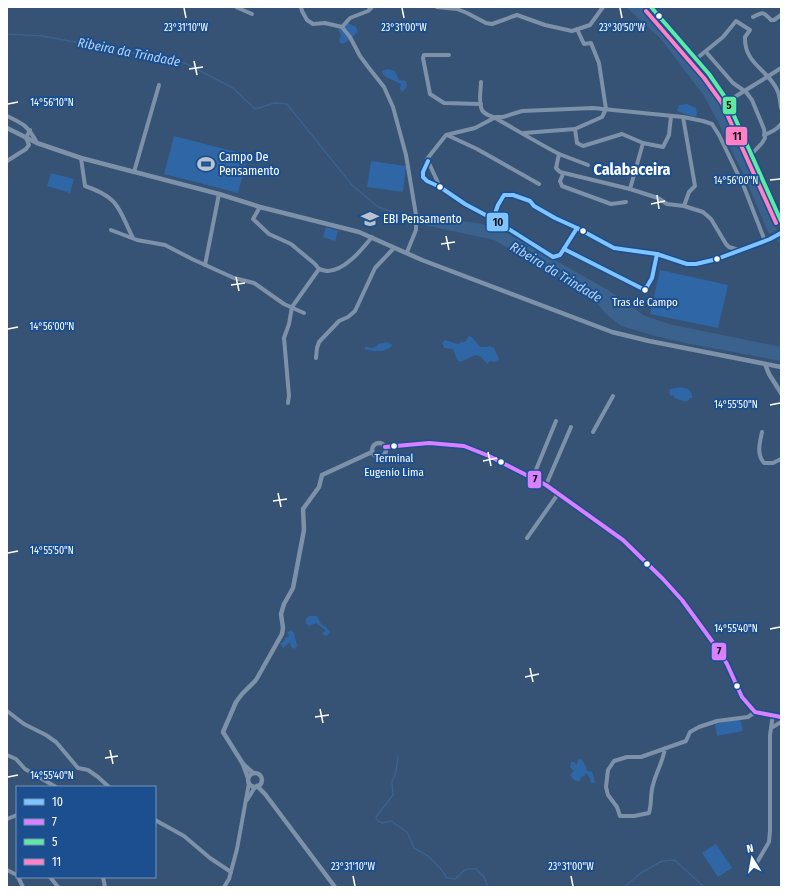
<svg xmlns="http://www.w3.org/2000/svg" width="788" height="894" font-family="'Fira Sans Condensed',sans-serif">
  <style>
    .green { fill: #2f66a5 }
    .water { fill: #3b618d }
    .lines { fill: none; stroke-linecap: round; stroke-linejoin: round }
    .stream { stroke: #3b618d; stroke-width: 1.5 }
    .minor { stroke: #7d92a8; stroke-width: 4 }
    .tertiary { stroke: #7d92a8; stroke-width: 4.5 }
    .primary { stroke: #7d8ea7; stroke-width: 6 }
    .bus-1-casing { stroke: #1b4f8f; stroke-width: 7 }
    .bus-2-casing { stroke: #1b4f8f; stroke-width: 7 }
    .bus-3-casing { stroke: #1b4f8f; stroke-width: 7 }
    .bus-4-casing { stroke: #1b4f8f; stroke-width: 7 }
    .bus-1 { stroke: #80c4ff; stroke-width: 4 }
    .bus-2 { stroke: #d880ff; stroke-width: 4 }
    .bus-3 { stroke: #60e9a3; stroke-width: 4 }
    .bus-4 { stroke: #ff80c5; stroke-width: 4 }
    .ticks { fill: none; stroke: #fff; stroke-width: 1.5 }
    .bus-dot { fill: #fff; stroke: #1b4f8f; stroke-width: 1.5 }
    .labels { text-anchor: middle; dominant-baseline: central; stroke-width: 4; stroke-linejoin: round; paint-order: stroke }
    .bus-label { font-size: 11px; fill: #fff; stroke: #1b4f8f }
    .poi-label { font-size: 12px; fill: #fff; stroke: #1b4f8f; text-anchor: start }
    .water-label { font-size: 13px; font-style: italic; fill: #b5d3f5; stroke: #1b4f8f }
    .district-label { font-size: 16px; font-weight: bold; fill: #fff; stroke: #1b4f8f }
    .ticks-label { font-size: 10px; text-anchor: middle; fill: #fff; stroke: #1b4f8f; stroke-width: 4; stroke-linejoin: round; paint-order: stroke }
    .line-badge { stroke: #1b4f8f; stroke-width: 1.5 }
    .pale-badge-label { font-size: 11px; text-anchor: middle; font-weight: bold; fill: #111 }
  </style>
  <rect width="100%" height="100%" fill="#365274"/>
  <g class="green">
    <path d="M348 23 356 27 358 32 345 43 341 44 339 40 341 36 339 32V26Z"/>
    <path d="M388 69 395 71 399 80 406 81C408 86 406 89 402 92L400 89 401 84 386 77 382 73V71Z"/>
    <path d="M687 104 696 108 697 114 695 117 688 115 677 111 679 105Z"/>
    <path d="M174 136 248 155 238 193 164 174Z"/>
    <path d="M371 161 406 166 403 192 367 187Z"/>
    <path d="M51 173 74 179 70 193 47 186Z"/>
    <path d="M326 227 338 231 335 241 323 237Z"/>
    <path d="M660 270 728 285 718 328 650 314Z"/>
    <path d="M469 336 472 337 480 347H487L489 346 494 348 499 359 495 362 490 361 487 364 481 357 476 355 460 362 457 360 453 349 444 348 442 343 445 340 458 344 461 342H465Z"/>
    <path d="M387 342 393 345C385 353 374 352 364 349L366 346 371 348 376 347 378 344Z"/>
    <path d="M681 387 688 389 692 394V398H689V400L685 402 675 398 673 395 671 396 669 393 670 389Z"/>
    <path d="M309 616H317L321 624 326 627 330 632 327 636 323 635 322 633 326 631 316 623 310 626 306 624V619Z"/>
    <path d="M291 630 294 633 297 646 294 649 291 647 290 642 287 645 283 648 280 643 284 641 285 638 289 636 287 632Z"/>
    <path d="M740 719 743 731 717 736 715 724Z"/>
    <path d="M581 759 587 768 586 770 592 772 595 781 594 783H591L590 778 586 773 585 776 581 777 580 781C575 782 573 779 570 775L574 771 570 767 571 762H574L577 765 578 760Z"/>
    <path d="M716 844 732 868 718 877 702 853Z"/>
  </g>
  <g class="water">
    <path d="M626 7H643L698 67 706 80 723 109 777 230 769 234 745 178 719 124 704 96 661 39Z"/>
    <path d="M420 217 478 223 502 230 608 290 645 316 669 324 688 328 781 347V361L685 343 655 336 621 326 606 314 591 296 494 240 419 224Z"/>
  </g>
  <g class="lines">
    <g class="stream">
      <path d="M7 34 43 36 185 63 233 88 255 109 275 103 287 104 352 185 378 207 421 222"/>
      <path d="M773 231 779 242"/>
      <path d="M398 756 396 772 392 782 393 795 376 817 378 821 382 823 391 821 407 832 414 848 428 856 440 868 447 878 455 879 466 869H476L484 877 488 887"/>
      <path d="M584 887H587"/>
      <path d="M624 887 641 873 662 861 675 860 704 887"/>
    </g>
    <g class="minor">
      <path d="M236 7 252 14"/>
      <path d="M301 7 302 11 307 20 313 24 325 23 342 27 350 37 360 56 369 68 384 87 393 107 406 155 416 215V230L407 252"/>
      <path d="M437 7 457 9 467 13 486 23 492 24 517 15 545 25 572 31 590 25 603 7"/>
      <path d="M753 17C764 11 763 12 771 20H774L781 15"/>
      <path d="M342 27 350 18 368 11 372 7"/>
      <path d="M706 52 733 83 746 92 752 100 764 129 765 138 762 143 751 155"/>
      <path d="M449 55H424L423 58 430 94 444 103 481 104"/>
      <path d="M696 59 723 37 736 21 750 30 745 37C744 65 770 70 778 92 780 97 780 103 781 108"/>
      <path d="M481 82C481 90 478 102 482 110 485 116 492 115 497 119 518 131 538 143 559 154L556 168 560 172 630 189 658 198 667 204 684 206 703 212 711 219 726 244 729 247 739 250"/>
      <path d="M727 102C745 90 763 80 781 68"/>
      <path d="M7 116C24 124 28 126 37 143"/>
      <path d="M683 117 695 186 689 192 684 206"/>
      <path d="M575 129 602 117 606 109 599 63 591 43 584 44 577 29"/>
      <path d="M524 133 575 129 577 143 583 146 622 134 643 143 663 147 669 135 671 116"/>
      <path d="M447 135 477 149 539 184"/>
      <path d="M764 135C771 132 777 130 781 124"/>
      <path d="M559 154 588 165"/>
      <path d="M81 158 85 186C120 198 118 208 133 238"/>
      <path d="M7 161 26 149 29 145 26 138 30 130"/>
      <path d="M428 161 440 187"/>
      <path d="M134 172 159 85"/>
      <path d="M563 174 560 181 562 186 611 204 626 202"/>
      <path d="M630 189 643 143"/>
      <path d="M260 207 253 219 269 234 291 244 315 264 319 269"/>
      <path d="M493 219 498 205 504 195 507 194 513 195 530 201 534 206 555 218 577 228 614 248 657 254 687 264H696L717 259 770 239 781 233"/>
      <path d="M577 228 560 255 556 257H553L493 219 465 204 440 187 427 181 423 177V172L428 161 427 159 446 135 475 128 496 117H503L522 111 593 108 683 117 703 121 712 124 719 135 744 187 765 241"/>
      <path d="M111 230 137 240 165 245 192 259 234 278 254 283 284 304 304 313"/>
      <path d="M564 249 645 290C654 281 654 266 657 254"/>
      <path d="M205 265 219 194"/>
      <path d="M316 358 317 348 319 342 339 321 348 317 355 311 375 268 394 248"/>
      <path d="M288 403 289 396 284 338 289 324 292 307 319 269C322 270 325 271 328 271 346 270 362 249 372 237"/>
      <path d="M593 432 613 396"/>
      <path d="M762 432C760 442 756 454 764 463H773L781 459"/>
      <path d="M533 477 556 421"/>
      <path d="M546 485 571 427"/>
      <path d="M527 538 558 494"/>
      <path d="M7 711 24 724 46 735 56 742 78 768 88 770 98 777 109 787"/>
      <path d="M771 728 781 722"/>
      <path d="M665 748C663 762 656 772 653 785 650 794 652 803 649 813L634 816H620L617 807 608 795 606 787 608 770 614 761 627 757H641L686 741 690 732 699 727 717 721 748 717 755 712"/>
      <path d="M7 755 16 759 25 769 56 787"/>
      <path d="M247 800 255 787"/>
      <path d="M7 819 17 815"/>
      <path d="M155 820 184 836 210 858 231 872"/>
      <path d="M756 864 769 842 770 831V735L773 714"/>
      <path d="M7 870 17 875"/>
      <path d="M18 877 23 887"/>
      <path d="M50 877 58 887"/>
      <path d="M103 877 105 887"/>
      <path d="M224 887 229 879 237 849 249 783"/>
    </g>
    <g class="tertiary">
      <path d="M7 128 37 143 81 158 219 194 260 207 359 232 422 260 612 332 649 341 781 367"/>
      <path d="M765 364 769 374 781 393"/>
      <circle cx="379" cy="450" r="7"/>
      <path d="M385 447 429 443 464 446 489 456 546 485 623 540 663 579 682 600 717 648 727 664 742 697 755 712 781 717"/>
      <path d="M243 764 248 778"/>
      <path d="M253 773 243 764 223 732 236 702 242 694 256 680 282 634 283 628 281 614 284 604 293 588 304 530 303 509 319 487 322 475 372 452"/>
      <circle cx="255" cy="780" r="7"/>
      <path d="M257 786 265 794 335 887"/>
    </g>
    <path class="primary" d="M651 7 709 74 727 100 781 221"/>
    <g class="bus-1-casing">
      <g id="bus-1">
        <path d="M428 161 423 172V177L427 181 440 187 465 204 493 219 553 257 560 255 577 228"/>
        <path d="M493 219 498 205 504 195H513L530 201 534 206 555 218 577 228 614 248 657 254 687 264H696L717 259 770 239 781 233"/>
        <path d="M564 249 645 290 652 278 657 254"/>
      </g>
    </g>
    <g class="bus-2-casing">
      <path id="bus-2" d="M385 447 429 443 464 446 489 456 546 485 623 540 663 579 682 600 717 648 727 664 742 697 755 712 781 717"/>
    </g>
    <g class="bus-3-casing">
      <path id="bus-3" d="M651 7 709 74 727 100 781 221"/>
    </g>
    <g class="bus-4-casing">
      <path id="bus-4" d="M646 11 704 78 722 103 776 223"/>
    </g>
    <use href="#bus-1" class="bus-1"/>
    <use href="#bus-2" class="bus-2"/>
    <use href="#bus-3" class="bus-3"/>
    <use href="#bus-4" class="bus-4"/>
  </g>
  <path class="ticks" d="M184 8 186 18M402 8 404 18M620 8 622 18M194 61 197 75M189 69 203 67M8 104 18 102M770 180 780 179M657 195 659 209M651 204 665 201M446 236 449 250M441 244 455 242M236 277 239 291M231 285 245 283M8 329 18 327M770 405 780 403M488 452 491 466M483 461 497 458M278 493 281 507M273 501 287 499M8 553 18 551M770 629 780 627M530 668 533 682M525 677 539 674M320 709 323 723M315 717 329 715M110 750 113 764M105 758 118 756M8 777 18 775M353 876 355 886M571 876 573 886"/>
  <defs>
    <g id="stadium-bare" transform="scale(1.38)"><path d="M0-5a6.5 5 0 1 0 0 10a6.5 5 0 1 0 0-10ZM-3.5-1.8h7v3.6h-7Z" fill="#b9c2ce" stroke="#1b4f8f" stroke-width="2.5" paint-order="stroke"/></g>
    <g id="school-bare" transform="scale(1.38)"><path d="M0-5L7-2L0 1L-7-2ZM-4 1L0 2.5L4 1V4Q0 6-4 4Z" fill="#b9c2ce" stroke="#1b4f8f" stroke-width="2.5" paint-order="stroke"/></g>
  </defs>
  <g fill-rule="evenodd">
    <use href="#stadium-bare" x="206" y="164"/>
    <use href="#school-bare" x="370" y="219"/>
  </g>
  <g class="bus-dot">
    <circle cx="659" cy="16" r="3.5"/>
    <circle cx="440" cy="187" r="3.5"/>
    <circle cx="583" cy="231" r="3.5"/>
    <circle cx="717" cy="259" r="3.5"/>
    <circle cx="645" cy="290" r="3.5"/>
    <circle cx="394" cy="446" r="3.5"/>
    <circle cx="501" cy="462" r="3.5"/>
    <circle cx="647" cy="564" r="3.5"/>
    <circle cx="737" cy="686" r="3.5"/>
  </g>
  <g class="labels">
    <g class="bus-label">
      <text x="645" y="302">Tras de Campo</text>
      <text x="394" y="458">Terminal<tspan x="394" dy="14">Eugenio Lima</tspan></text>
    </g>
    <g class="poi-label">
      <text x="219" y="157">Campo De<tspan x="219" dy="14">Pensamento</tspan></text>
      <text x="383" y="219">EBI Pensamento</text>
    </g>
    <g class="water-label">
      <text transform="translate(129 52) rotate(11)">Ribeira da Trindade</text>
      <text transform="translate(556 272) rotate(31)">Ribeira da Trindade</text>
    </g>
    <g class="district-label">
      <text x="632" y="169">Calabaceira</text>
    </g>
  </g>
  <g class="ticks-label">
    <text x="186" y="31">23°31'10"W</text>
    <text x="404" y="31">23°31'00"W</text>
    <text x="622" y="31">23°30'50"W</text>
    <text x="52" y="106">14°56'10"N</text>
    <text x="736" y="184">14°56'00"N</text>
    <text x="52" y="330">14°56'00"N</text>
    <text x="736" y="408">14°55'50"N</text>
    <text x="52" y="554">14°55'50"N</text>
    <text x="736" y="632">14°55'40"N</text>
    <text x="52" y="779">14°55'40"N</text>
    <text x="353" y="870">23°31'10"W</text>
    <text x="571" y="870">23°31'00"W</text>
  </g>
  <g class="line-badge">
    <rect x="722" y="96" width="15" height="19" rx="4" fill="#60e9a3"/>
    <rect x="725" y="126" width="23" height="20" rx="4" fill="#ff80c5"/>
    <rect x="486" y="212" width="23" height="20" rx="4" fill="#80c4ff"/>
    <rect x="527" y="470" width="15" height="19" rx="4" fill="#d880ff"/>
    <rect x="711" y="642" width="16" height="19" rx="4" fill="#d880ff"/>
  </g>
  <g class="pale-badge-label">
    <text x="729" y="109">5</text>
    <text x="737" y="140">11</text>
    <text x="498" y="226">10</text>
    <text x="535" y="483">7</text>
    <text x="719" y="655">7</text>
  </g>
  <rect width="788" height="894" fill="none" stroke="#ffffff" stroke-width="16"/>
  <rect x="16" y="786" width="140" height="92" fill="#1b4f8f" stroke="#7695bc"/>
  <rect x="24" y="799" width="20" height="6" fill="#80c4ff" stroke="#7695bc"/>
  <text x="52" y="806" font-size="12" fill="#ffffff">10</text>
  <rect x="24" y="819" width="20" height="6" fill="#d880ff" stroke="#7695bc"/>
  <text x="52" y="826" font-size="12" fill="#ffffff">7</text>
  <rect x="24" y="839" width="20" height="6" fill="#60e9a3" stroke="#7695bc"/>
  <text x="52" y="846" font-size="12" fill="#ffffff">5</text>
  <rect x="24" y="859" width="20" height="6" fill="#ff80c5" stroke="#7695bc"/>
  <text x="52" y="866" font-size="12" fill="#ffffff">11</text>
  <g transform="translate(752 858) rotate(349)" stroke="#1b4f8f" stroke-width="3" paint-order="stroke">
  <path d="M0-3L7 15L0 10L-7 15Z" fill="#ffffff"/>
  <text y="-6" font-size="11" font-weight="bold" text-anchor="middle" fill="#ffffff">N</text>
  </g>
</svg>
